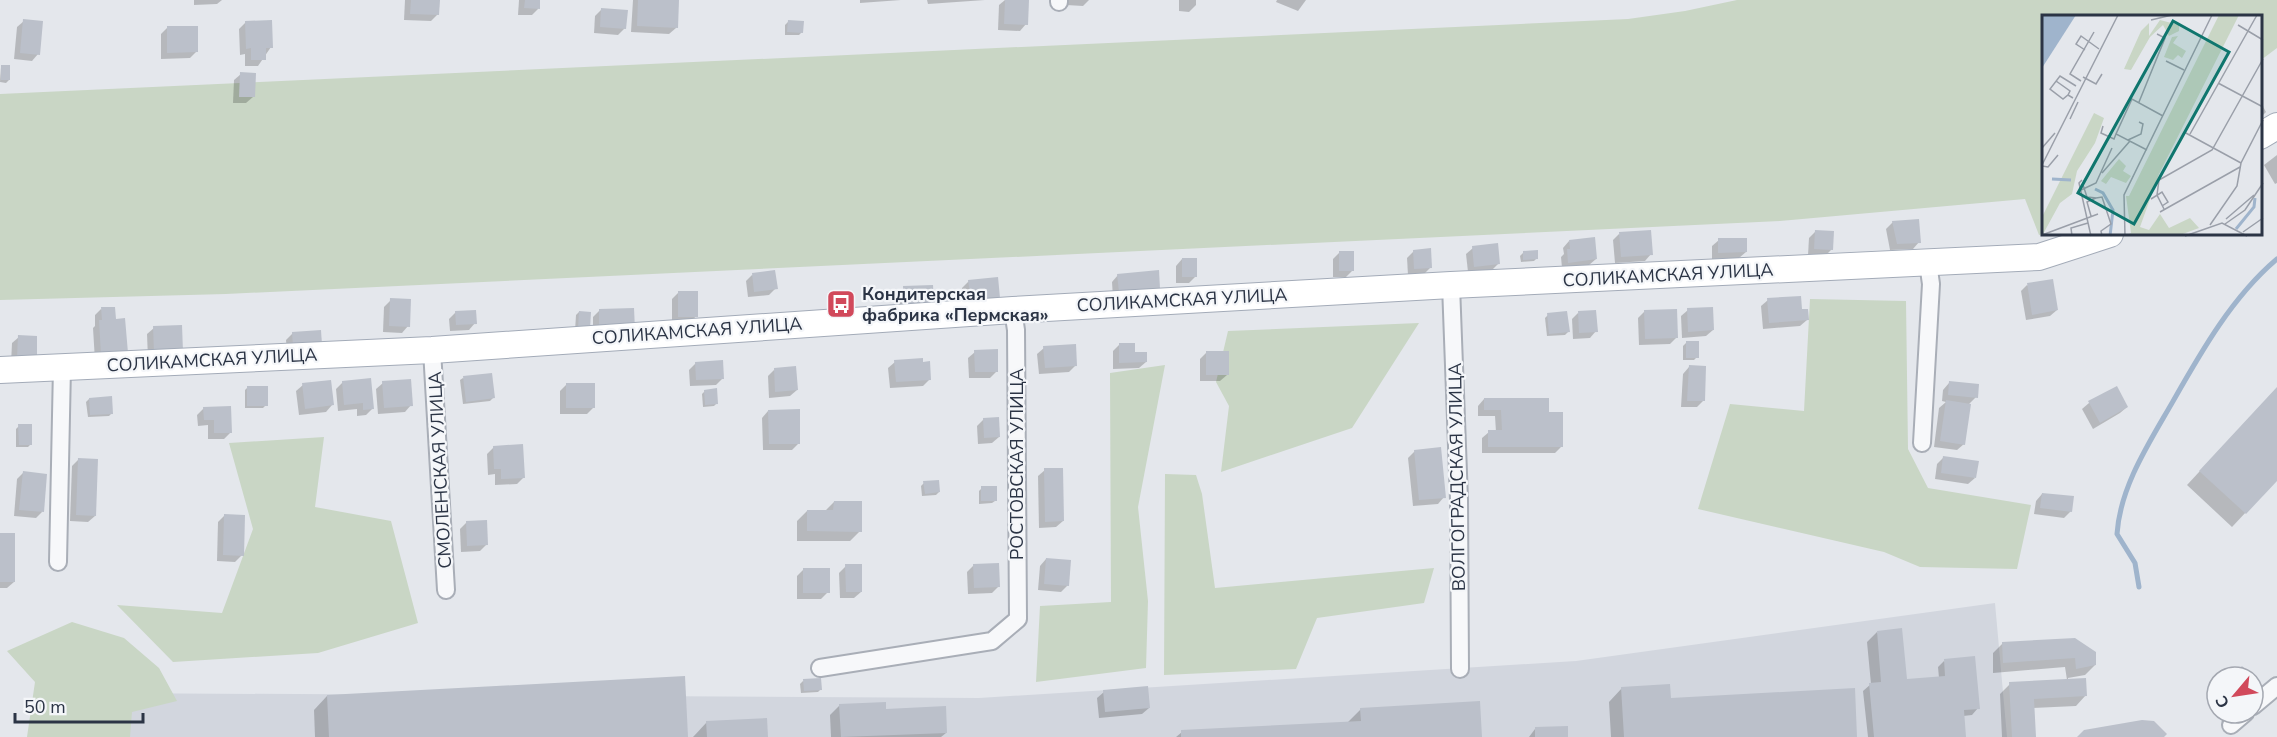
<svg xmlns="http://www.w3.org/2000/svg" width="2277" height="737" font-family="'Nunito Sans',sans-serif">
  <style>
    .built { fill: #d2d6de }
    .green { fill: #c9d6c5 }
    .shadow { fill: #0003 }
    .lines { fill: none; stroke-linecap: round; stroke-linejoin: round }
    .stream { stroke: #9fb4cc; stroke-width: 5 }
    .building { fill: #bbc0ca }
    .street-casing { stroke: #a9aeb7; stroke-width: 20 }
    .primary-casing { stroke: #a3abb8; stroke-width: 28 }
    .street { stroke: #f7f8fa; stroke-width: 16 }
    .primary { stroke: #fff; stroke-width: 26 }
    .labels { text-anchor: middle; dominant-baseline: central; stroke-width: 4.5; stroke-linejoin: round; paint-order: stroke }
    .street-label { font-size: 18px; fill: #2b3445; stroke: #f4f6f9 }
    .poi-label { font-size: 18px; font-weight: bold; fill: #2b3445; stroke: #f4f6f9; text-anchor: start }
    .inset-river { fill: none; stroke: #9fb4cc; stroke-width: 3 }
    .inset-road { fill: none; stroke: #9a9fa9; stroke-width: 1.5 }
    .view { fill: #0f766e; fill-opacity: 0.15; stroke: #0f766e; stroke-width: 3 }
    .inset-edge { fill: none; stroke: #2b3445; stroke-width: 3 }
  </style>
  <rect width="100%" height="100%" fill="#e4e7ec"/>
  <path class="built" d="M1995 603 2007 737H97L101 693 979 698 1576 661Z"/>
  <g class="green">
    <path d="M1737 0H2277V48L2261 60 2260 16H2043V234L2039 235 2025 199 1780 221 226 294 0 300V94L1628 19 1685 11Z"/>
    <path d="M1810 299 1906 301 1908 449 1928 488 2031 505 2017 569 1920 567 1884 552 1698 509 1730 404 1804 411Z"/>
    <path d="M1419 323 1352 428 1221 472 1229 406 1216 382 1228 331Z"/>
    <path d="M1165 365 1138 507 1148 601 1146 668 1036 682 1040 606 1111 602 1110 373Z"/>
    <path d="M324 437 315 507 391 521 418 623 318 653 173 662 117 605 222 613 253 529 229 443Z"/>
    <path d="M1165 474 1196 475 1202 494 1215 588 1434 568 1424 603 1317 618 1296 669 1164 675Z"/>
    <path d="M72 622 124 638 159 668 177 701 132 712 130 737H27L35 682 7 651Z"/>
  </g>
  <g class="shadow">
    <path d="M194 0H222L217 4 194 5Z"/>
    <path d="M405 0H438V14L431 21 404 20Z"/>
    <path d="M519 0H539L538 9 532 15H518Z"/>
    <path d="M633 0H677L676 28 669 34 631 32Z"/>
    <path d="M860 0H901L860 3Z"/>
    <path d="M927 0H985L928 4Z"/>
    <path d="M1005 0H1028L1026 24 1020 31 998 30 999 5Z"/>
    <path d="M1066 0H1089L1083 6 1066 5Z"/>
    <path d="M1179 0H1196V5L1189 12 1179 11Z"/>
    <path d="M1277 0H1306L1298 11 1276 2Z"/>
    <path d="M602 9 625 28 618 35 594 33 595 16Z"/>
    <path d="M24 21 38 54 32 61 14 59 17 27Z"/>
    <path d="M246 22 271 47 258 66H245V54L240 55 239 29Z"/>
    <path d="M788 22 802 32 799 35H785V25Z"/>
    <path d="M167 28 197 51 190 58 161 59V34Z"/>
    <path d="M1 67 9 80 6 83 0 82Z"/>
    <path d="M241 74 253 97 246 103H233L234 80Z"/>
    <path d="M2260 101 2266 112 2260 118Z"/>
    <path d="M2277 155V183L2275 184 2264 165Z"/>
    <path d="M1893 222 1919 242 1913 249 1890 250 1886 229Z"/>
    <path d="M1815 232 1832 249 1825 256 1808 255 1809 238Z"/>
    <path d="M1619 234 1651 254 1645 261 1615 263 1613 240Z"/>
    <path d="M1719 240 1746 252 1739 258 1712 259V246Z"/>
    <path d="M1569 241 1596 259 1589 265 1562 268 1561 257 1564 254 1563 248Z"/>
    <path d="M1473 248 1499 263 1492 270 1468 272 1466 254Z"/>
    <path d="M1414 251 1431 267 1424 274 1408 275 1407 258Z"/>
    <path d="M1340 252 1353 270 1346 277H1333V259Z"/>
    <path d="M1523 253 1537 258 1534 261 1521 262 1520 256Z"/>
    <path d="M1182 259 1196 276 1189 283H1176V266Z"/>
    <path d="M1158 272 1113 298 1112 282 1118 275Z"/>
    <path d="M752 275 776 288 769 295 748 297 746 281Z"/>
    <path d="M969 281 998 297 992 304 964 306 962 288Z"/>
    <path d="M2027 285 2057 310 2050 316 2026 320 2021 291Z"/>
    <path d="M931 286 898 312 897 294 904 288Z"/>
    <path d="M678 293 696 316 690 323H672V299Z"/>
    <path d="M391 300 408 326 402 333 383 332 384 307Z"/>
    <path d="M1768 300 1801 311 1807 320 1800 326 1763 329 1761 306Z"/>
    <path d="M101 309 115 321 126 353 95 361 93 328 95 326V315Z"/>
    <path d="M632 310 593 337V317L599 311Z"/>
    <path d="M1688 310 1713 330 1706 336 1682 338 1681 316Z"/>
    <path d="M1645 311 1676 338 1670 344 1639 345 1638 318Z"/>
    <path d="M456 312 475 323 469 330 450 331 449 319Z"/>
    <path d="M579 312 589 313 575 331 576 315Z"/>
    <path d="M1578 313 1596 331 1590 338 1573 339 1572 319Z"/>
    <path d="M1548 315 1568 332 1565 335 1547 336 1545 318Z"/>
    <path d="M180 327 148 359 147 334 154 328Z"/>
    <path d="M319 331 287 353 286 340 293 333Z"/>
    <path d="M19 337H36L11 364 12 343Z"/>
    <path d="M1686 343 1697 357 1694 360H1683V346Z"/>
    <path d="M1119 345 1134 353 1146 362 1139 368 1113 369V351Z"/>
    <path d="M1044 348 1076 365 1069 372 1039 374 1037 354Z"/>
    <path d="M975 352 997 371 990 378H969L968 358Z"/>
    <path d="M1207 352 1227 375 1220 381H1200V359Z"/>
    <path d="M895 362 930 379 923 386 890 388 888 368Z"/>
    <path d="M696 363 723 378 716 385 690 386 689 370Z"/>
    <path d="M1689 367 1703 401 1697 407H1681L1683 374Z"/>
    <path d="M774 370 797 390 790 396 769 398 768 376Z"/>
    <path d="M463 378 493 398 490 401 463 404 460 380Z"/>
    <path d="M343 382 373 408 366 415 357 416V409L338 411 336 389Z"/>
    <path d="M383 383 411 405 405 412 378 414 376 389Z"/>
    <path d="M1949 383 1976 397 1969 404 1964 444 1957 450 1934 447 1939 408 1946 402 1942 401 1943 390Z"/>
    <path d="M303 385 332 405 326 412 299 415 296 391Z"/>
    <path d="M566 385 593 408 587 414H560V391Z"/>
    <path d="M248 387 266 405 263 408H245V390Z"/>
    <path d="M2116 388 2127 407 2120 413 2093 429 2082 409 2089 403Z"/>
    <path d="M2277 388V479L2232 527 2187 485Z"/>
    <path d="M705 391 717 403 714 406 703 407 702 394Z"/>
    <path d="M89 399 112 413 109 416 88 417 86 402Z"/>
    <path d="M1484 399 1547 414 1561 447 1555 453H1482V438L1489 432H1496L1495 416H1478V406Z"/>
    <path d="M204 408 231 432 224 439H208V425L198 426 197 415Z"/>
    <path d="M768 411 799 443 792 450H763L762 418Z"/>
    <path d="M984 419 999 437 992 443 978 444 977 426Z"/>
    <path d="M19 426 31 444 28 447H16V429Z"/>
    <path d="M494 447 524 477 517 484 495 485V474L488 475 487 454Z"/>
    <path d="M1415 451 1444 497 1438 504 1413 506 1408 458Z"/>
    <path d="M1944 457 1975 478 1968 484 1935 479 1937 464Z"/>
    <path d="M79 459 95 516 88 522 70 521 72 466Z"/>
    <path d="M1045 470 1063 521 1056 527 1039 528 1038 476Z"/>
    <path d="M23 473 42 512 36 518 14 516 17 479Z"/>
    <path d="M924 483 939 492 936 495 922 496 921 486Z"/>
    <path d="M982 488 995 501 992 503 979 504V491Z"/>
    <path d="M2042 494 2071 511 2064 518 2034 514 2036 501Z"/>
    <path d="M834 502 860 531 850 541H797V521L807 511H825Z"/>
    <path d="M225 515 242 555 235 562 217 561 218 522Z"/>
    <path d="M467 522 487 544 480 551 461 552 460 529Z"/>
    <path d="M0 534 14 582 7 588H0Z"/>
    <path d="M1046 559 1068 585 1061 592 1038 590 1040 566Z"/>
    <path d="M974 565 999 586 992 593 968 594 967 572Z"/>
    <path d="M846 566 861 592 854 598H840L839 573Z"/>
    <path d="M803 570 828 592 821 599H797V576Z"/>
    <path d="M1877 632 1903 681 1939 678 1938 667 1944 661 1978 708 1972 715 1963 716 1965 737H1868L1863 691 1871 684 1867 642Z"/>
    <path d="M2075 640 2095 665 2085 675 2068 678V680L2086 695 2076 706 2033 708 2034 737H2002L2000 694 2010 684 2067 680 2065 667 1993 673V653L2003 643Z"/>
    <path d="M803 681 821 689 818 692 801 693 800 684Z"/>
    <path d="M1622 688 1669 700 1856 737H1611L1609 702Z"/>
    <path d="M1104 692 1149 708 1142 714 1099 718 1097 698Z"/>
    <path d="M327 696 687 737H315L314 710Z"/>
    <path d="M840 705 885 710 946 733 941 737H831L830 715Z"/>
    <path d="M1361 709 1481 737H1176L1182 732 1347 723Z"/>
    <path d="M707 722 766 737H693Z"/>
    <path d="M1535 729 1566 737H1529Z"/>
  </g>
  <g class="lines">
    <path class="stream" d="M2139 587 2135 563 2117 534C2120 487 2149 443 2172 403 2201 352 2232 297 2277 259"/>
  </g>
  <g class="building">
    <path d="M411 0H440L439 15 410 14Z"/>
    <path d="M525 0H540V9L524 8Z"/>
    <path d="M638 0H679L678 28 637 26Z"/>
    <path d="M1005 0H1029L1028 25 1004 24Z"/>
    <path d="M601 8 628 10 626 29 600 27Z"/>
    <path d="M23 19 43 21 40 55 20 53Z"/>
    <path d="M272 20 273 48H266V60H251V48L246 49 245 21Z"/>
    <path d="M788 20 804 21 803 33 787 32Z"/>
    <path d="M167 26H198V52L167 53Z"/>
    <rect x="1" y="65" width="9" height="15"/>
    <path d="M240 72 256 73 255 97H239Z"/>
    <path d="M1919 219 1921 243 1897 244 1892 221Z"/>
    <path d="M1651 230 1653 255 1621 257 1619 232Z"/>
    <path d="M1815 230 1834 231 1833 250 1814 249Z"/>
    <path d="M1595 237 1597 259 1568 263 1567 249H1570L1569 240Z"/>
    <path d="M1718 238H1747V252L1718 253Z"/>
    <path d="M1498 243 1500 264 1474 267 1472 246Z"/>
    <path d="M1431 248 1432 268 1414 269 1413 250Z"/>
    <path d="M1538 250V259L1523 260V251Z"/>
    <rect x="1339" y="251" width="15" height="20"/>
    <rect x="1182" y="258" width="15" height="19"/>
    <path d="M775 270 778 289 754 292 752 273Z"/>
    <path d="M1159 270 1160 289 1119 292 1117 274Z"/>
    <path d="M998 277 1000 298 971 300 968 280Z"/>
    <path d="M2053 279 2058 310 2032 315 2027 283Z"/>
    <path d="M933 285 934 305 904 306 903 286Z"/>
    <rect x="678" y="291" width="20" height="26"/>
    <path d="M1801 296 1802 309H1808L1809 320 1769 323 1767 298Z"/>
    <path d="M390 298 411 299 410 327 389 326Z"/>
    <path d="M101 307H115L116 319 125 318 128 353 101 355 99 320H102Z"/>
    <path d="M1713 307 1714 330 1688 332 1687 308Z"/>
    <path d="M634 308 635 330 599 331V309Z"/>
    <path d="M1677 309 1678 338 1645 339 1644 310Z"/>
    <path d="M476 310 477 324 456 325 455 311Z"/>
    <path d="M1596 310 1598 332 1579 333 1578 311Z"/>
    <path d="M579 311 591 312 590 329 578 328Z"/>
    <path d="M1567 311 1570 332 1549 334 1547 313Z"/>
    <path d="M182 325 183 352 154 353 153 326Z"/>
    <path d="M321 330 322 345 293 347 292 332Z"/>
    <path d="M18 335 37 336V359L17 358Z"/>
    <rect x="1686" y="341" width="13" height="17"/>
    <path d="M1119 343H1135V352H1147V362L1119 363Z"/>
    <path d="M1076 344 1077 366 1045 368 1043 346Z"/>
    <path d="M998 349V372H975L974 350Z"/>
    <rect x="1206" y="351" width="23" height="24"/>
    <path d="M923 358V362L930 361 931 380 896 382 894 360Z"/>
    <path d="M723 360 724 379 696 380 695 362Z"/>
    <path d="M1689 365 1706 366 1705 401H1687Z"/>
    <path d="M796 366 798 390 775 392 774 368Z"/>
    <path d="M492 373 495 398 466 402 463 376Z"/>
    <path d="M371 378 374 409 363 410V403L344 405 342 381Z"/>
    <path d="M411 379 413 406 384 408 382 381Z"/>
    <path d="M331 380 334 405 305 409 302 383Z"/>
    <path d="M1949 381 1979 384 1978 398 1948 395Z"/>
    <rect x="566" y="383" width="29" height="25"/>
    <rect x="247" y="386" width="21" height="20"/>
    <path d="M2117 386 2128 407 2100 423 2088 401Z"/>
    <path d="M2277 387V481L2246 514 2199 471Z"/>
    <path d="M717 388 718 404 705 405 704 390Z"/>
    <path d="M112 396 113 414 90 415 89 398Z"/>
    <path d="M1484 398H1549V412H1563V447H1488V430H1502L1501 410H1484Z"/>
    <path d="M1946 400 1971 404 1965 445 1940 441Z"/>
    <path d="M231 406 232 433H214V420H204L203 407Z"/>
    <path d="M800 409V444H769L768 410Z"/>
    <path d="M999 417 1000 437 984 438 983 418Z"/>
    <path d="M18 424H32V445H19Z"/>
    <path d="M523 444 525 478 501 479V469H494L493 446Z"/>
    <path d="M1441 447 1446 498 1419 500 1414 450Z"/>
    <path d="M1943 456 1979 461 1976 478 1941 473Z"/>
    <path d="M78 458 98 459 96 516 76 515Z"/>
    <path d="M1044 468H1063L1064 521 1045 522Z"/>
    <path d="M23 471 47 474 44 512 19 510Z"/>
    <path d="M939 480 940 492 925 494 923 481Z"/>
    <rect x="981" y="486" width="16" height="15"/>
    <path d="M2042 493 2074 496 2072 512 2040 508Z"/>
    <path d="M834 501H862V532L807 531V510H833Z"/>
    <path d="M224 514 245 515 244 556 223 555Z"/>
    <path d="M487 520 488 545 467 546 466 521Z"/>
    <rect x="0" y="533" width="15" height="49"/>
    <path d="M1046 558 1071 560 1069 586 1044 584Z"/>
    <path d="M999 563 1000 587 974 588 973 564Z"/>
    <path d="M845 564H862V592H846Z"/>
    <rect x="803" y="568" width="27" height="25"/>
    <path d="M1902 628 1907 679 1945 676 1944 659 1975 656 1980 709 1964 710 1966 737H1874L1869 683 1881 682 1877 631Z"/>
    <path d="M2075 638 2096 652V665L2076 669 2075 658 2003 663 2002 642Z"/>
    <path d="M2242 666 2253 677H2230Z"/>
    <path d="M685 676 688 737H329L327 695Z"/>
    <path d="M821 678 822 690 804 691 803 679Z"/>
    <path d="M2086 678 2087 696 2034 699 2036 737H2012L2009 682Z"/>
    <path d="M1670 684 1671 698 1855 688 1857 737H1624L1621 687Z"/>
    <path d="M1148 686 1150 708 1105 712 1103 690Z"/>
    <path d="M1480 701 1482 737H1181V730L1361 721 1360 708Z"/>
    <path d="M886 702V709L946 706 947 733 841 737 839 704Z"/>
    <path d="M767 718 768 737H707L706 721Z"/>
    <path d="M2142 720 2154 721 2167 734 2164 737H2077L2084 730Z"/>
    <path d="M1568 726V737H1535V727Z"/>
  </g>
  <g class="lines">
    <g class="street-casing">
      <g id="street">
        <path d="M1059 0V2"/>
        <path d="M1451 285 1459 500 1460 669"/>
        <path d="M432 350 446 590"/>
        <path d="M1922 443 1931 284 1928 263"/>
        <path d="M58 562 62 367"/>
        <path d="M820 668 992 641 1018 619 1016 330 1013 310"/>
        <path d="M2253 706 2277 686"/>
        <path d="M2231 725 2245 713"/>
      </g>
    </g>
    <g class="primary-casing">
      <g id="primary">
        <path d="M2260 136 2277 126"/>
        <path d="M0 370 432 350 1013 310 1451 285 2039 257 2110 234"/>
      </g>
    </g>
    <use href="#street" class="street"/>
    <use href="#primary" class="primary"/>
  </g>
  <defs>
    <g id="bus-square" transform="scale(1.5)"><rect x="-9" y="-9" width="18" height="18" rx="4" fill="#d1495b" stroke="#f4f6f9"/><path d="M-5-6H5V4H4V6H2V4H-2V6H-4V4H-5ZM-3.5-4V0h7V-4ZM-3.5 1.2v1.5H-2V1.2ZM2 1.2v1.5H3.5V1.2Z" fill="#fff"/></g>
  </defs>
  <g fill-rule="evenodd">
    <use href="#bus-square" x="841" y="304"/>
  </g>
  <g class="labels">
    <g class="street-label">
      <text transform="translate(1668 275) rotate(-3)">СОЛИКАМСКАЯ УЛИЦА</text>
      <text transform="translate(1182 300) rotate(-3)">СОЛИКАМСКАЯ УЛИЦА</text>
      <text transform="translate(697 331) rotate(-4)">СОЛИКАМСКАЯ УЛИЦА</text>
      <text transform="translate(212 360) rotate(-3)">СОЛИКАМСКАЯ УЛИЦА</text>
      <text transform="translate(1017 464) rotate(-90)">РОСТОВСКАЯ УЛИЦА</text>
      <text transform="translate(440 470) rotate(-93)">СМОЛЕНСКАЯ УЛИЦА</text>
      <text transform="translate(1457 477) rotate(-91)">ВОЛГОГРАДСКАЯ УЛИЦА</text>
    </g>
    <g class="poi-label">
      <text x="862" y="294">Кондитерская<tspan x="862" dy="21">фабрика «Пермская»</tspan></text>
    </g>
  </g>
  <g transform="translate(2042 15)">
    <rect width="220" height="220" fill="#e4e7ec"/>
    <path d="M177 0H197L117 159 98 212 107 215 118 199 127 213 148 203 157 213 138 220H85L89 218 84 181H87ZM118 5 137 10V16L127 21 121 10 108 22 89 55 82 54 99 16 107 8V21ZM136 21 131 28 144 36 140 43 136 40 131 45 122 42 130 22ZM52 98 62 103 53 128 35 156 30 179 18 188 0 221V202ZM77 144 84 151 81 156 89 161 84 168 69 162 64 169 59 166Z" fill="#c9d6c5"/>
    <path d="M0 0H34L0 53Z" fill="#9fb4cc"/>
    <path class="inset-river" d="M10 164 29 165M53 174 61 178 71 195 68 221M194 214 212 192 213 183"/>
    <path class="inset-road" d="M109 5 130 0M196 10 221 25M43 35 34 29 39 21 57 34M124 46 142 55M41 62 54 69 60 59M14 66 28 76 26 80M39 66 28 59 52 17M176 68 221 92M31 83 26 80 21 84 8 74 18 61 34 71M97 87 123 23 115 19M28 104 36 87M61 111 59 118 72 124 74 119M142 117 199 148M148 119 215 0M86 125 99 119 101 109 97 107M0 133 13 118M105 135 74 119 90 84 121 101M0 150 76 0M0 151 6 152 16 140M60 158 88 126M40 165 37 168 49 221M41 170 45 182 54 183 45 187 49 201M39 175 54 168 70 133M54 183 60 182 69 209 59 216 60 221M109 184 120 177 126 187 120 191M122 194 115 180 117 165 170 135 221 44M118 197 198 152M184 204 212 180M183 209 203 195 221 168M168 210 195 171 199 148 221 105M201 217 221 203M0 220 56 199M30 221 29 213 46 208M83 221 82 180 170 0M143 221 180 208 205 221"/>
    <path class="view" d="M131 6 187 37 92 209 36 178Z"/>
    <rect width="220" height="220" class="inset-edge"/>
  </g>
  <g transform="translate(2235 695) rotate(241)"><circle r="28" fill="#f4f6f9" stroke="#a4a8b1" stroke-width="1.5"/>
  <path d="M0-4.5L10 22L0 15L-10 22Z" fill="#d1495b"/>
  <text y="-9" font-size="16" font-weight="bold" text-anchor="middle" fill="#2b3445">С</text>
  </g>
  <path d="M15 713v9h128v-9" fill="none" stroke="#2b3445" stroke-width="3"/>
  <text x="24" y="713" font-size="18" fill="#2b3445" stroke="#f4f6f9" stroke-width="4.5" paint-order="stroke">50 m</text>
</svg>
